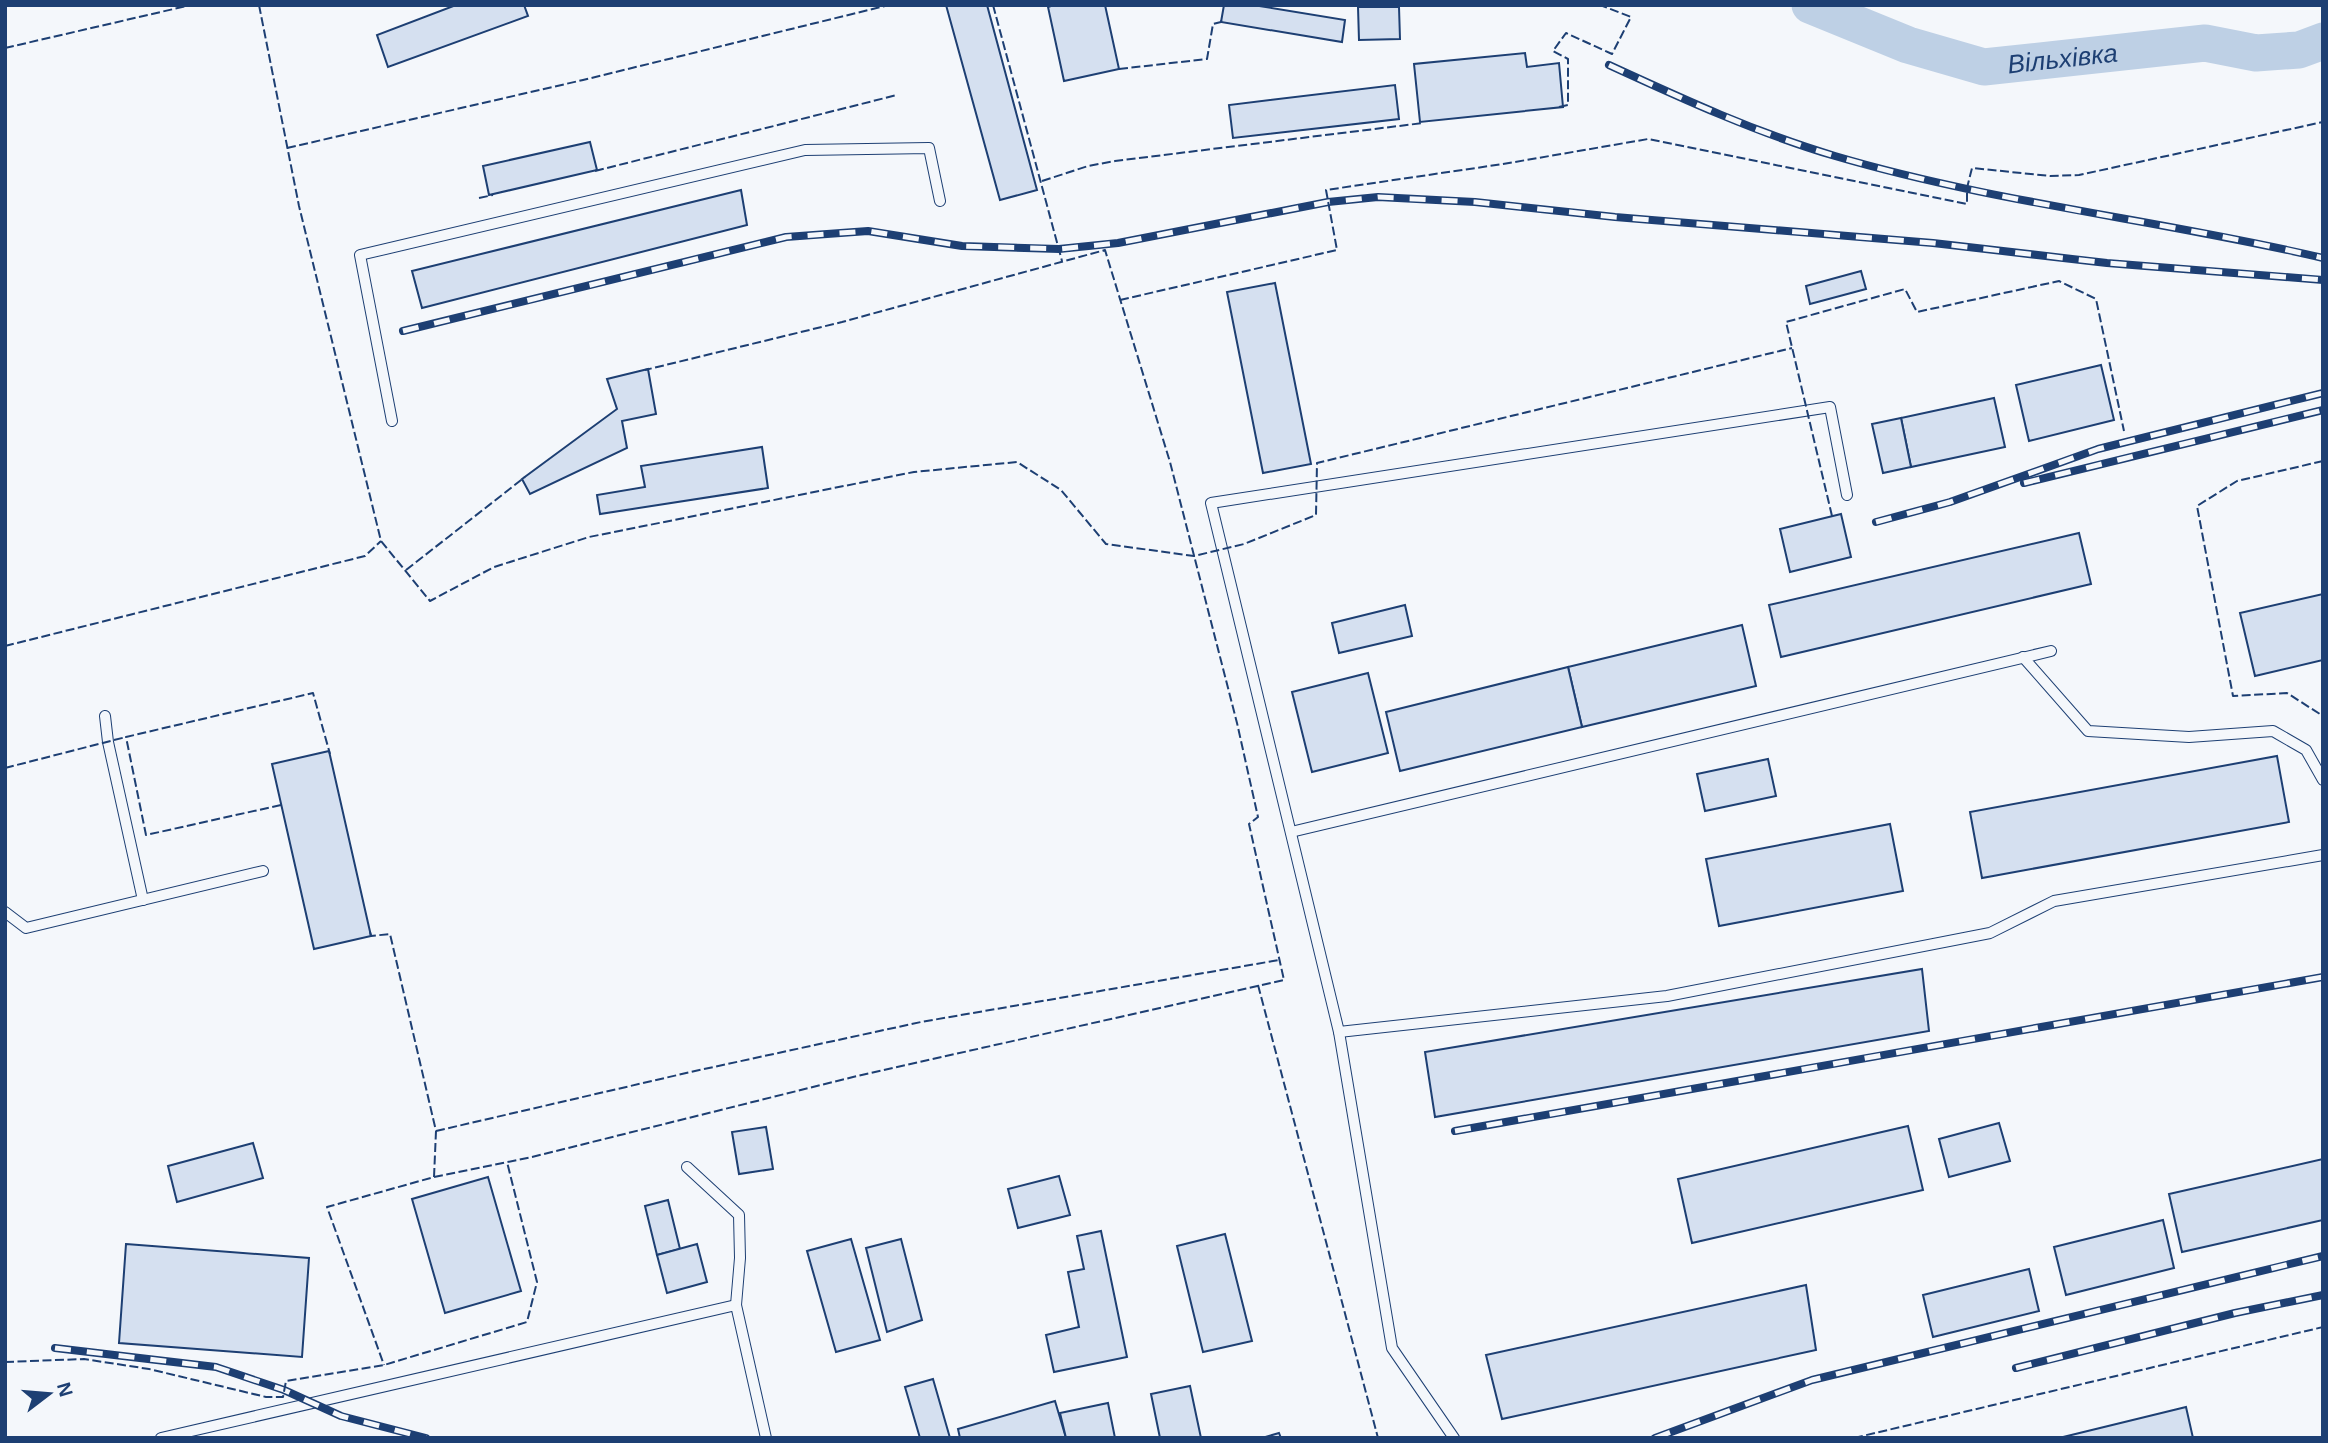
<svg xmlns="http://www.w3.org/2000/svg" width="2328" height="1443" font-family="Arial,sans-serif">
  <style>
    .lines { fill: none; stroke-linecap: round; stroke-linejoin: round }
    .river { stroke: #bed0e5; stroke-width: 37 }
    .building { fill: #d5e0f0; stroke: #1d3f73; stroke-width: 2 }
    .lane-casing { stroke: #1d3f73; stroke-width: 12 }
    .lane { stroke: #f4f7fb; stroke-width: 10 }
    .rail-casing { stroke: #1d3f73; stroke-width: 8 }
    .rail { stroke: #f4f7fb; stroke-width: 5; stroke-dasharray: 16; stroke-linecap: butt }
    .fence { stroke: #1d3f73; stroke-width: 2; stroke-dasharray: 9 3.5; stroke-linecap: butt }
    .labels { text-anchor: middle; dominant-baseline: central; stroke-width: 5; stroke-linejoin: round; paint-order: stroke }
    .water-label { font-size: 26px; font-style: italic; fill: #1d3f73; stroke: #f4f7fb }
  </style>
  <rect width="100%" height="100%" fill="#f4f7fb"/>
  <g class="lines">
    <path class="river" id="s1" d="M1810 5 1908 45 1984 67 2205 43 2256 53 2299 50 2323 41"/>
  </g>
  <g class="building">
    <path d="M456 5H524L528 16 388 67 377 35Z"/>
    <path d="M946 5H987L1037 190 1000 200Z"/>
    <path d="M1054 5H1105L1119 69 1064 81 1048 7Z"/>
    <path d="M1224 5H1253L1345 20 1342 42 1221 22Z"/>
    <path d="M1358 7H1399L1400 39 1359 40Z"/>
    <path d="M1525 53 1527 67 1559 63 1563 107 1420 122 1414 64Z"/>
    <path d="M1395 85 1399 119 1233 138 1229 105Z"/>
    <path d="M590 142 597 170 489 195 483 166Z"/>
    <path d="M741 190 747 225 422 308 412 271Z"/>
    <path d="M1861 271 1866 289 1810 304 1806 286Z"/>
    <path d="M1275 283 1311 464 1263 473 1227 292Z"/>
    <path d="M2101 365 2114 420 2029 441 2016 385Z"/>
    <path d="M648 369 656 414 622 421 627 448 530 494 522 479 617 409 607 379Z"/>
    <path d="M1994 398 2005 447 1911 467 1901 418Z"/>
    <path d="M1901 418 1911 467 1883 473 1872 424Z"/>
    <path d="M762 447 768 488 600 514 597 495 645 487 641 466Z"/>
    <path d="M1841 514 1851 557 1790 572 1780 529Z"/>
    <path d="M2079 533 2091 584 1781 657 1769 605Z"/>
    <path d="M2323 594V660L2255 676 2240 613Z"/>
    <path d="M1405 605 1412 636 1339 653 1332 623Z"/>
    <path d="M1742 625 1756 686 1582 727 1568 667Z"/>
    <path d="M1568 667 1582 727 1400 771 1386 712Z"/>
    <path d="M1368 673 1388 753 1312 772 1292 692Z"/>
    <path d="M329 751 371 936 314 949 272 764Z"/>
    <path d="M2277 756 2289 822 1982 878 1970 812Z"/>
    <path d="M1768 759 1776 796 1705 811 1697 774Z"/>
    <path d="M1890 824 1903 891 1719 926 1706 859Z"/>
    <path d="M1922 969 1929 1031 1435 1117 1425 1052Z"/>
    <path d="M1999 1123 2010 1161 1949 1177 1939 1139Z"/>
    <path d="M1908 1126 1923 1190 1692 1243 1678 1179Z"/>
    <path d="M766 1127 773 1169 739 1174 732 1132Z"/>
    <path d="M253 1143 263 1178 177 1202 168 1166Z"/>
    <path d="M2323 1159V1220L2182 1252 2169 1194Z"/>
    <path d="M1059 1176 1070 1215 1018 1228 1008 1189Z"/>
    <path d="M488 1177 521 1291 445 1313 412 1199Z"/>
    <path d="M668 1200 680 1249 657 1255 645 1206Z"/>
    <path d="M2163 1220 2174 1268 2066 1295 2054 1247Z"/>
    <path d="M1101 1231 1127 1357 1054 1372 1046 1335 1079 1327 1068 1272 1084 1269 1077 1236Z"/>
    <path d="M1225 1234 1252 1341 1203 1352 1177 1246Z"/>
    <path d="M851 1239 880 1340 836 1352 807 1251Z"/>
    <path d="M901 1239 922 1320 887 1332 866 1248Z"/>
    <path d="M126 1244 309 1258 302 1357 119 1343Z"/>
    <path d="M697 1244 707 1282 667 1293 657 1255Z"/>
    <path d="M2029 1269 2039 1311 1933 1337 1923 1295Z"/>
    <path d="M1806 1285 1816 1350 1502 1419 1486 1355Z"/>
    <path d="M933 1379 950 1438H920L905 1387Z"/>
    <path d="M1190 1386 1201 1438H1160L1151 1394Z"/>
    <path d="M1055 1401 1066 1438H960L958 1429Z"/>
    <path d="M1108 1403 1115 1438H1066L1060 1413Z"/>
    <path d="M2186 1407 2193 1438H2059Z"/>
    <path d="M1279 1433 1281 1438H1262Z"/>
  </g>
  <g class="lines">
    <g class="lane-casing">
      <g id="lane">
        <path d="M392 421 360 255 805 150 929 148 940 201"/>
        <path d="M2023 657 2088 731 2189 737 2273 731 2306 750 2323 780"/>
        <path d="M105 716 108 742 143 900"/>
        <path d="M1291 832 2051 651"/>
        <path d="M5 912 26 928 263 871"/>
        <path d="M1339 1032 1667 996 1990 933 2054 901 2323 855"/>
        <path d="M687 1167 739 1215 740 1258 736 1305"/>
        <path d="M161 1438 736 1305 766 1438"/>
        <path d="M1454 1438 1392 1348 1339 1032 1211 503 1830 407 1847 495"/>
      </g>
    </g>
    <use href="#lane" class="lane"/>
    <g class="rail-casing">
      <g id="rail">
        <path d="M1609 65C1683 99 1757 133 1835 156 1994 203 2161 220 2323 258"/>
        <path d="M403 331 786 237 868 231 962 246 1059 249 1118 243 1328 202 1378 197 1475 202 1615 217 1933 243 2107 263 2323 280"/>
        <path d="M2024 483 2323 410"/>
        <path d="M1876 522 1950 502 2098 449 2323 393"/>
        <path d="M1455 1131 2323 977"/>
        <path d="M55 1348 216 1367 284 1390 341 1416 426 1438"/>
        <path d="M2016 1368 2235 1313 2323 1295"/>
        <path d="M1655 1438 1812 1380 2323 1256"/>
      </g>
    </g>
    <use href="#rail" class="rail"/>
    <g class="fence">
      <path d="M259 5 299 206 381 541 430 601 494 567 589 537 914 472 1017 462 1061 490 1106 544 1194 556 1244 544 1316 515 1317 463 1792 348"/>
      <path d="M993 5 1062 261"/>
      <path d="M5 48 191 5"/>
      <path d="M1119 69 1207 59 1213 24 1221 22 1222 19"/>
      <path d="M1559 107 1568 105V59L1553 51 1566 33 1612 54 1631 17 1600 5"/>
      <path d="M287 148 583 80 889 5"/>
      <path d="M595 171 897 95"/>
      <path d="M1042 181 1088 166 1115 161 1423 123"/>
      <path d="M479 198 493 195"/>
      <path d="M1120 300 1337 250 1326 190 1503 164 1648 139 1967 204V188L1972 168 2050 176 2079 175 2323 122"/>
      <path d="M2323 461 2237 481 2197 506 2233 696 2287 693 2323 716"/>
      <path d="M1832 516 1786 322 1905 289 1917 312 2059 281 2096 299 2124 431"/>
      <path d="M406 570 525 477"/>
      <path d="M5 646 365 556 381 541"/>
      <path d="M5 768 126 737"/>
      <path d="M281 805 146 835 126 737 313 693 330 754"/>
      <path d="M370 932 371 936 390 934 436 1131 434 1177 327 1207 384 1365"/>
      <path d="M1258 985 1378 1438"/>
      <path d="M436 1131 695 1071 921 1022 1279 960"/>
      <path d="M434 1177 532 1157 853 1077 1284 980 1249 824 1258 817 1237 723 1170 462 1105 250 842 322 645 370"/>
      <path d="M5 1362 84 1359 149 1369 266 1397H283L286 1381 384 1365 527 1322 537 1282 507 1162"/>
      <path d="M1854 1438 2323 1327"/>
    </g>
  </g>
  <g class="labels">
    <g class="water-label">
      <text stroke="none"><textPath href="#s1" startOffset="264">Вільхівка</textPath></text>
    </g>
  </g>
  <rect width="2328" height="1443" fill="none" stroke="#1d3f73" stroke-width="14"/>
  <g transform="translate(49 1394) rotate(74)" stroke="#f4f7fb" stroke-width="5" paint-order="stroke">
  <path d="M0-5L12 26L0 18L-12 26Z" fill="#1d3f73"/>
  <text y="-10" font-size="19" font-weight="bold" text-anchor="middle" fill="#1d3f73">N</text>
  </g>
</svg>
